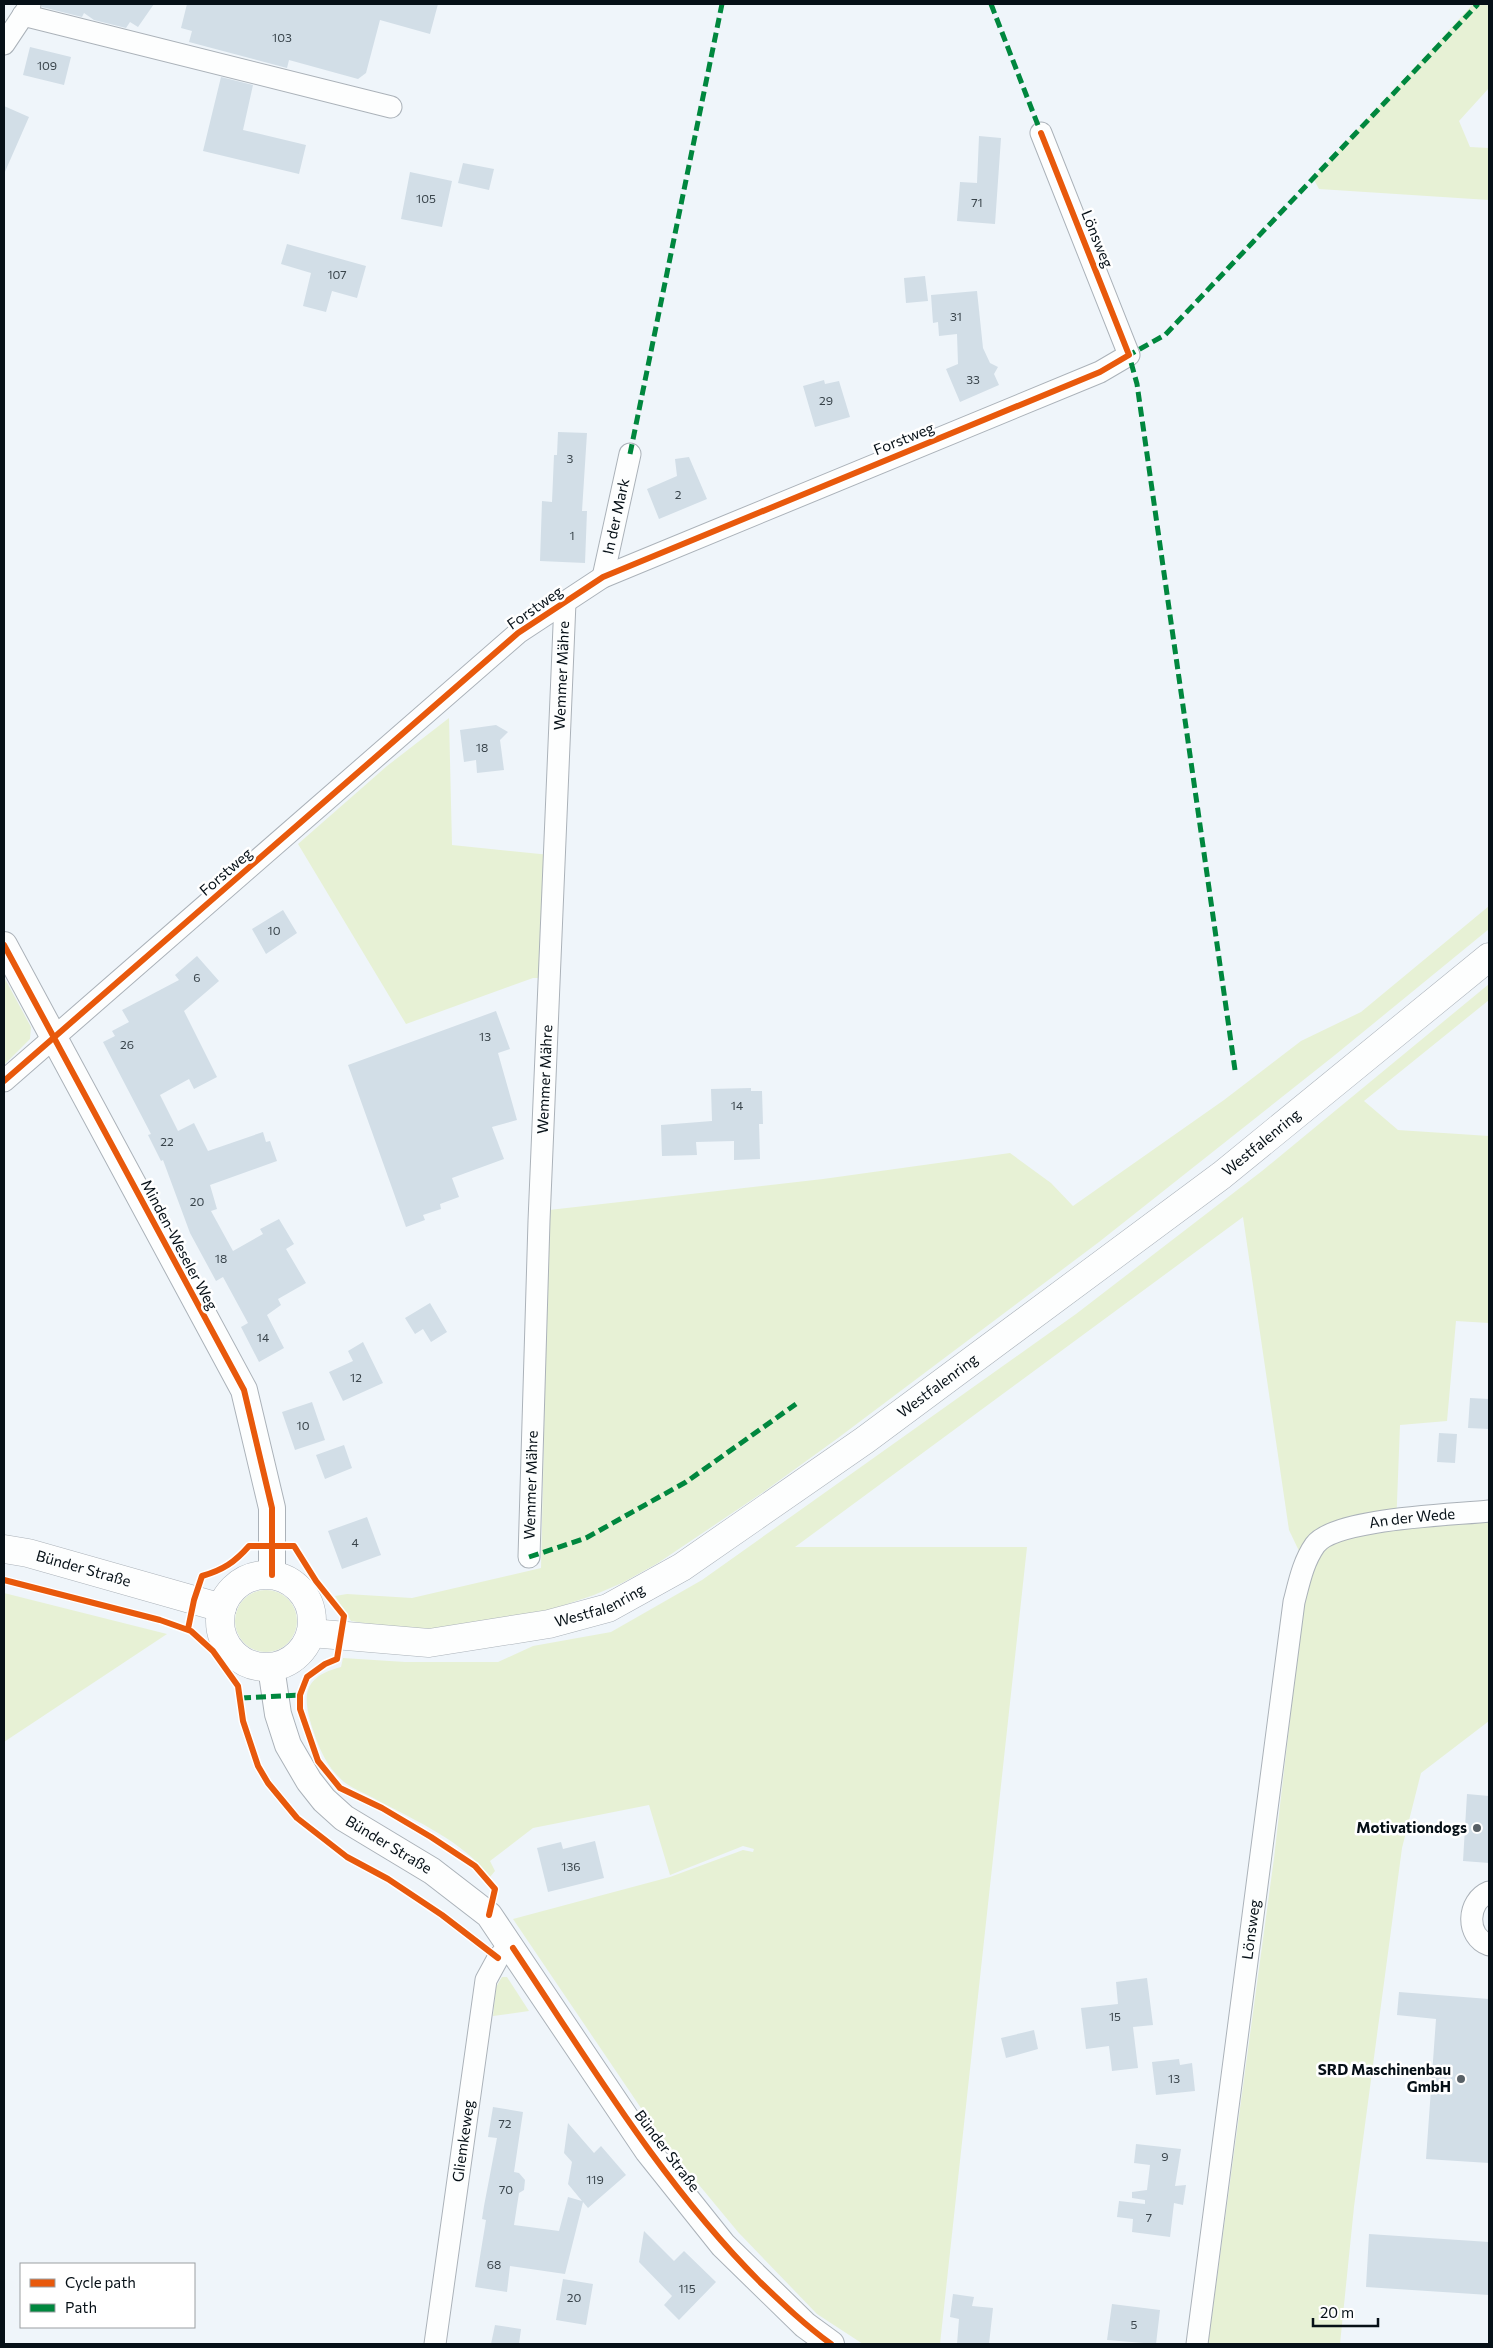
<svg xmlns="http://www.w3.org/2000/svg" width="1493" height="2348" viewBox="0 0 1493 2348" font-family="Commissioner,sans-serif">
  <style>
    .green { fill: #e7f1d5 }
    .building { fill: #d2dee7 }
    .lines { fill: none; stroke-linecap: round; stroke-linejoin: round }
    .minor-casing { stroke: #abb2b9; stroke-width: 23 }
    .tertiary-casing { stroke: #abb2b9; stroke-width: 28 }
    .secondary-casing { stroke: #abb2b9; stroke-width: 29 }
    .minor { stroke: #fdfefe; stroke-width: 21 }
    .tertiary { stroke: #fdfefe; stroke-width: 26 }
    .secondary { stroke: #fdfefe; stroke-width: 28 }
    .quiet { stroke: #00873e; stroke-width: 5; stroke-dasharray: 10 5; stroke-linecap: butt }
    .cycleway-casing { stroke: #fff; stroke-width: 9 }
    .cycleway { stroke: #e8590c; stroke-width: 6 }
    .poi-dot { fill: #586066; stroke: #fff; stroke-width: 2 }
    .labels { text-anchor: middle; stroke-width: 5; stroke-linejoin: round; paint-order: stroke }
    .number-label { font-size: 12px; fill: #39444b }
    .street-label { font-size: 15px; fill: #061017; stroke: #fff }
    .poi-label { font-size: 15px; font-weight: bold; fill: #061017; stroke: #fff; text-anchor: end }
  </style>
  <rect width="100%" height="100%" fill="#eff5fa"/>
  <path class="green" d="M1473 4H1489V88L1459 121 1470 147 1489 148V200L1319 189 1313 178Z
    M449 718 452 845 560 856 541 978H533L406 1024 298 844 387 766Z
    M1489 906V929L1335 1055 1099 1242 838 1438 762 1493 658 1563 622 1583 594 1595 529 1617 450 1630H407L351 1621 335 1596 347 1594 412 1598 541 1568 549 1210 823 1179 1010 1153 1051 1183 1073 1206 1224 1100 1301 1041 1361 1012Z
    M4 977 31 1027 30 1039 4 1065Z
    M1489 984V1000L1364 1101 1398 1130 1489 1136V1323L1456 1321 1447 1421 1400 1425 1396 1528 1489 1520V1721L1421 1773 1402 1848 1354 2207 1340 2344H1208L1274 1858 1303 1605 1309 1572 1289 1530 1243 1217 795 1547H1027L940 2344H863L817 2314 738 2232 666 2145 513 1919 670 1877 743 1850 753 1852 754 1849 743 1846 670 1875 649 1805 533 1828 490 1861 495 1871 490 1877C463 1841 416 1821 377 1800 367 1794 353 1789 344 1782 327 1767 320 1751 313 1730 302 1696 302 1677 341 1667L343 1658 405 1662H498L533 1646 611 1632 702 1580 1076 1314 1262 1171Z
    M235 1621a31 31 0 1 1 62 0a31 31 0 1 1-62 0Z
    M4 1593 167 1634 4 1742Z
    M502 1977H507L529 2011 493 2016 496 1987Z"/>
  <path class="building" d="M42 4H154L138 27 130 22 126 28 94 20 84 13 82 17 42 7Z
    M187 4H438L430 34 380 20 366 73 358 79 289 60 287 68 189 42 192 31 181 28Z
    M30 47 71 57 64 85 23 75Z
    M221 77 253 85 243 130 306 145 299 174 203 151Z
    M4 106 29 117 4 174Z
    M979 136 1001 138 995 224 957 221 960 182 977 183Z
    M463 163 494 169 489 190 458 183Z
    M410 172 452 181 442 227 401 219Z
    M287 244 366 266 357 298 332 291 326 312 303 306 311 273 281 264Z
    M925 276 928 301 906 303 904 278Z
    M977 291 983 348 990 363 998 367 994 374 999 385 960 402 946 369 958 364 957 334 939 336 938 322 933 323 931 295Z
    M824 380 825 384 839 381 850 417 815 427 803 386Z
    M558 432 587 433 582 511H587L585 563 540 561 542 501 552 502 554 455H557Z
    M689 457 707 499 659 519 647 489 677 476 675 459Z
    M496 725 508 732 500 740 504 770 477 773 476 760 464 762 460 730Z
    M283 910 297 933 266 954 252 929Z
    M197 956 219 981 184 1011 217 1077 194 1089 189 1079 160 1095 178 1131 194 1123 208 1151 263 1132 266 1142 270 1141 277 1161 210 1185 217 1209 211 1211 233 1251 263 1234 260 1229 279 1219 294 1244 286 1249 306 1283 278 1299 281 1305 267 1315 284 1348 259 1362 241 1327 248 1323 223 1277 216 1281 190 1233 163 1160 161 1161 148 1135 151 1134 103 1042 115 1036 112 1031 129 1022 122 1010 179 980 175 975Z
    M496 1011 510 1049 498 1053 517 1120 492 1127 504 1159 452 1178 459 1197 440 1204 441 1209 423 1215 425 1220 406 1227 348 1065Z
    M751 1088V1091H762L763 1124H759L760 1159 734 1160V1141L696 1142 697 1155 662 1156 661 1125 712 1121 711 1089Z
    M430 1303 447 1332 431 1342 423 1329 415 1334 405 1318Z
    M363 1342 383 1383 343 1401 329 1372 353 1361 348 1351Z
    M1470 1398 1489 1399V1429L1468 1428Z
    M312 1402 325 1440 295 1450 282 1412Z
    M1439 1433 1457 1434 1455 1463 1437 1462Z
    M344 1445 352 1468 325 1479 316 1455Z
    M367 1517 381 1555 342 1569 328 1531Z
    M1467 1794 1489 1796V1863L1463 1861Z
    M595 1841 604 1878 548 1892 537 1848 561 1842 563 1849Z
    M1147 1978 1153 2025 1133 2027 1138 2068 1112 2071 1109 2046 1086 2049 1081 2008 1118 2004 1116 1982Z
    M1399 1992 1489 1999V2163L1426 2159 1436 2019 1397 2015Z
    M1034 2030 1038 2049 1006 2058 1001 2038Z
    M1179 2059 1180 2065 1192 2063 1195 2091 1156 2095 1152 2062Z
    M493 2107 523 2112 514 2172 519 2173 525 2180 524 2190 519 2193 514 2225 559 2231 568 2197 582 2201 568 2184 572 2162 564 2153 568 2123 594 2153 601 2146 626 2175 588 2208 583 2202 565 2274 510 2266 507 2292 475 2287 486 2220 482 2219 484 2206 497 2138 488 2137Z
    M1136 2144 1181 2149 1175 2186 1186 2185 1183 2205 1174 2203 1170 2237 1132 2232 1133 2219 1117 2217 1119 2201 1145 2204V2200L1132 2198V2192L1147 2190 1150 2165 1134 2163Z
    M644 2231 674 2261 684 2251 716 2282 679 2320 664 2305 672 2296 639 2262Z
    M1369 2234 1489 2242V2295L1366 2287Z
    M563 2279 593 2284 586 2325 556 2320Z
    M953 2294 974 2297 972 2306 993 2308 989 2344H957L959 2319 950 2317Z
    M1112 2304 1160 2310 1156 2344 1107 2340Z
    M495 2325 521 2329 519 2344H491Z"/>
  <g class="lines">
    <g class="minor-casing">
      <g id="minor">
        <path d="M23 15 391 107"/>
        <path d="M4 44 30 5"/>
        <path id="s1" d="M603 577 630 454"/>
        <path d="M4 1081 518 633 603 577 1100 372 1129 355 1041 133"/>
        <path id="s2" d="M529 1557 539 1221 565 602"/>
        <path d="M1489 1892C1467 1901 1465 1936 1489 1945"/>
        <path id="s3" d="M435 2344 486 1980 498 1958 511 1944"/>
        <path id="s4" d="M1197 2344 1294 1602C1299 1583 1303 1562 1315 1545 1334 1518 1454 1515 1489 1511"/>
      </g>
    </g>
    <g class="tertiary-casing">
      <g id="tertiary">
        <path d="M4 945 244 1390 272 1508V1575"/>
        <path id="s5" d="M271 1667 278 1714 288 1745 309 1781 324 1800 344 1818 432 1871 489 1915 648 2151 723 2245 805 2325 831 2344"/>
      </g>
    </g>
    <g class="secondary-casing">
      <g id="secondary">
        <path id="s6" d="M4 1549 28 1553 222 1608"/>
        <circle cx="266" cy="1621" r="46"/>
        <path id="s7" d="M311 1633 429 1643 549 1624 608 1608 682 1567 865 1440 1222 1175 1489 957"/>
      </g>
    </g>
    <use href="#minor" class="minor"/>
    <use href="#tertiary" class="tertiary"/>
    <use href="#secondary" class="secondary"/>
    <path class="quiet" d="M991 4 1041 133
      M630 454 722 4
      M1235 1070 1137 384 1129 355 1165 335 1478 4
      M529 1557 586 1538 686 1482 796 1404
      M241 1698 300 1695"/>
    <g class="cycleway-casing">
      <path id="cycleway" d="M4 945 244 1390 272 1508V1575
        M4 1081 518 633 603 577 1100 372 1129 355 1041 133
        M4 1580 160 1620 191 1631 213 1651 238 1686 243 1721 258 1766 268 1783 297 1818 347 1857 388 1879 442 1915 498 1958
        M188 1629 194 1600 202 1576C223 1570 235 1562 249 1546H294L316 1581 344 1616 337 1659 325 1664 307 1677 300 1695V1709L318 1761 340 1788 382 1808 431 1837 475 1866 495 1889 489 1915
        M513 1948C590 2063 662 2184 760 2282 783 2304 805 2325 831 2344"/>
    </g>
    <use href="#cycleway" class="cycleway"/>
  </g>
  <g class="poi-dot">
    <circle cx="1477" cy="1828" r="5"/>
    <circle cx="1461" cy="2079" r="5"/>
  </g>
  <g class="labels">
    <g class="number-label">
      <text x="282" y="42">103</text>
      <text x="47" y="70">109</text>
      <text x="426" y="203">105</text>
      <text x="977" y="207">71</text>
      <text x="337" y="279">107</text>
      <text x="956" y="321">31</text>
      <text x="973" y="384">33</text>
      <text x="826" y="405">29</text>
      <text x="570" y="463">3</text>
      <text x="678" y="499">2</text>
      <text x="572" y="540">1</text>
      <text x="482" y="752">18</text>
      <text x="274" y="935">10</text>
      <text x="197" y="982">6</text>
      <text x="485" y="1041">13</text>
      <text x="127" y="1049">26</text>
      <text x="737" y="1110">14</text>
      <text x="167" y="1146">22</text>
      <text x="197" y="1206">20</text>
      <text x="221" y="1263">18</text>
      <text x="263" y="1342">14</text>
      <text x="356" y="1382">12</text>
      <text x="303" y="1430">10</text>
      <text x="355" y="1547">4</text>
      <text x="571" y="1871">136</text>
      <text x="1115" y="2021">15</text>
      <text x="1174" y="2083">13</text>
      <text x="505" y="2128">72</text>
      <text x="1165" y="2161">9</text>
      <text x="595" y="2184">119</text>
      <text x="506" y="2194">70</text>
      <text x="1149" y="2222">7</text>
      <text x="494" y="2269">68</text>
      <text x="687" y="2293">115</text>
      <text x="574" y="2302">20</text>
      <text x="1134" y="2329">5</text>
    </g>
    <g class="street-label">
      <text transform="translate(1097 239) rotate(68)" y="5">Lönsweg</text>
      <text transform="translate(904 439) rotate(-22)" y="5">Forstweg</text>
      <text dy="5" stroke="none"><textPath href="#s1" startOffset="62">In der Mark</textPath></text>
      <text transform="translate(535 608) rotate(-35)" y="5">Forstweg</text>
      <text dy="5" stroke="none"><textPath href="#s2" startOffset="882">Wemmer Mähre</textPath></text>
      <text transform="translate(226 872) rotate(-41)" y="5">Forstweg</text>
      <text dy="5" stroke="none"><textPath href="#s2" startOffset="478">Wemmer Mähre</textPath></text>
      <text dy="5" stroke="none"><textPath href="#s7" startOffset="1104">Westfalenring</textPath></text>
      <text transform="translate(179 1245) rotate(62)" y="5">Minden-Weseler Weg</text>
      <text dy="5" stroke="none"><textPath href="#s7" startOffset="699">Westfalenring</textPath></text>
      <text dy="5" stroke="none"><textPath href="#s2" startOffset="72">Wemmer Mähre</textPath></text>
      <text dy="5" stroke="none"><textPath href="#s4" startOffset="912">An der Wede</textPath></text>
      <text dy="5" stroke="none"><textPath href="#s6" startOffset="82">Bünder Straße</textPath></text>
      <text dy="5" stroke="none"><textPath href="#s7" startOffset="294">Westfalenring</textPath></text>
      <text dy="5" stroke="none"><textPath href="#s5" startOffset="225">Bünder Straße</textPath></text>
      <text dy="5" stroke="none"><textPath href="#s4" startOffset="418">Lönsweg</textPath></text>
      <text dy="5" stroke="none"><textPath href="#s3" startOffset="205">Gliemkeweg</textPath></text>
      <text transform="translate(667 2151) rotate(53)" y="5">Bünder Straße</text>
    </g>
    <g class="poi-label">
      <text x="1467" y="1833">Motivationdogs</text>
      <text x="1451" y="2075">SRD Maschinenbau<tspan x="1451" dy="17">GmbH</tspan></text>
    </g>
  </g>
  <rect width="1493" height="2348" fill="none" stroke="#061017" stroke-width="10"/>
  <rect x="20" y="2263" width="175" height="65" fill="#ffffff" stroke="#9b9fa2"/>
  <rect x="30" y="2279" width="25" height="8" fill="#e8590c" stroke="#9b9fa2"/>
  <text x="65" y="2288" font-size="15" fill="#061017">Cycle path</text>
  <rect x="30" y="2304" width="25" height="8" fill="#00873e" stroke="#9b9fa2"/>
  <text x="65" y="2313" font-size="15" fill="#061017">Path</text>
  <path d="M1313 2318v8h65v-8" fill="none" stroke="#061017" stroke-width="2.5"/>
  <text x="1320" y="2318" font-size="15" fill="#061017" stroke="#ffffff" stroke-width="4" paint-order="stroke">20 m</text>
</svg>
